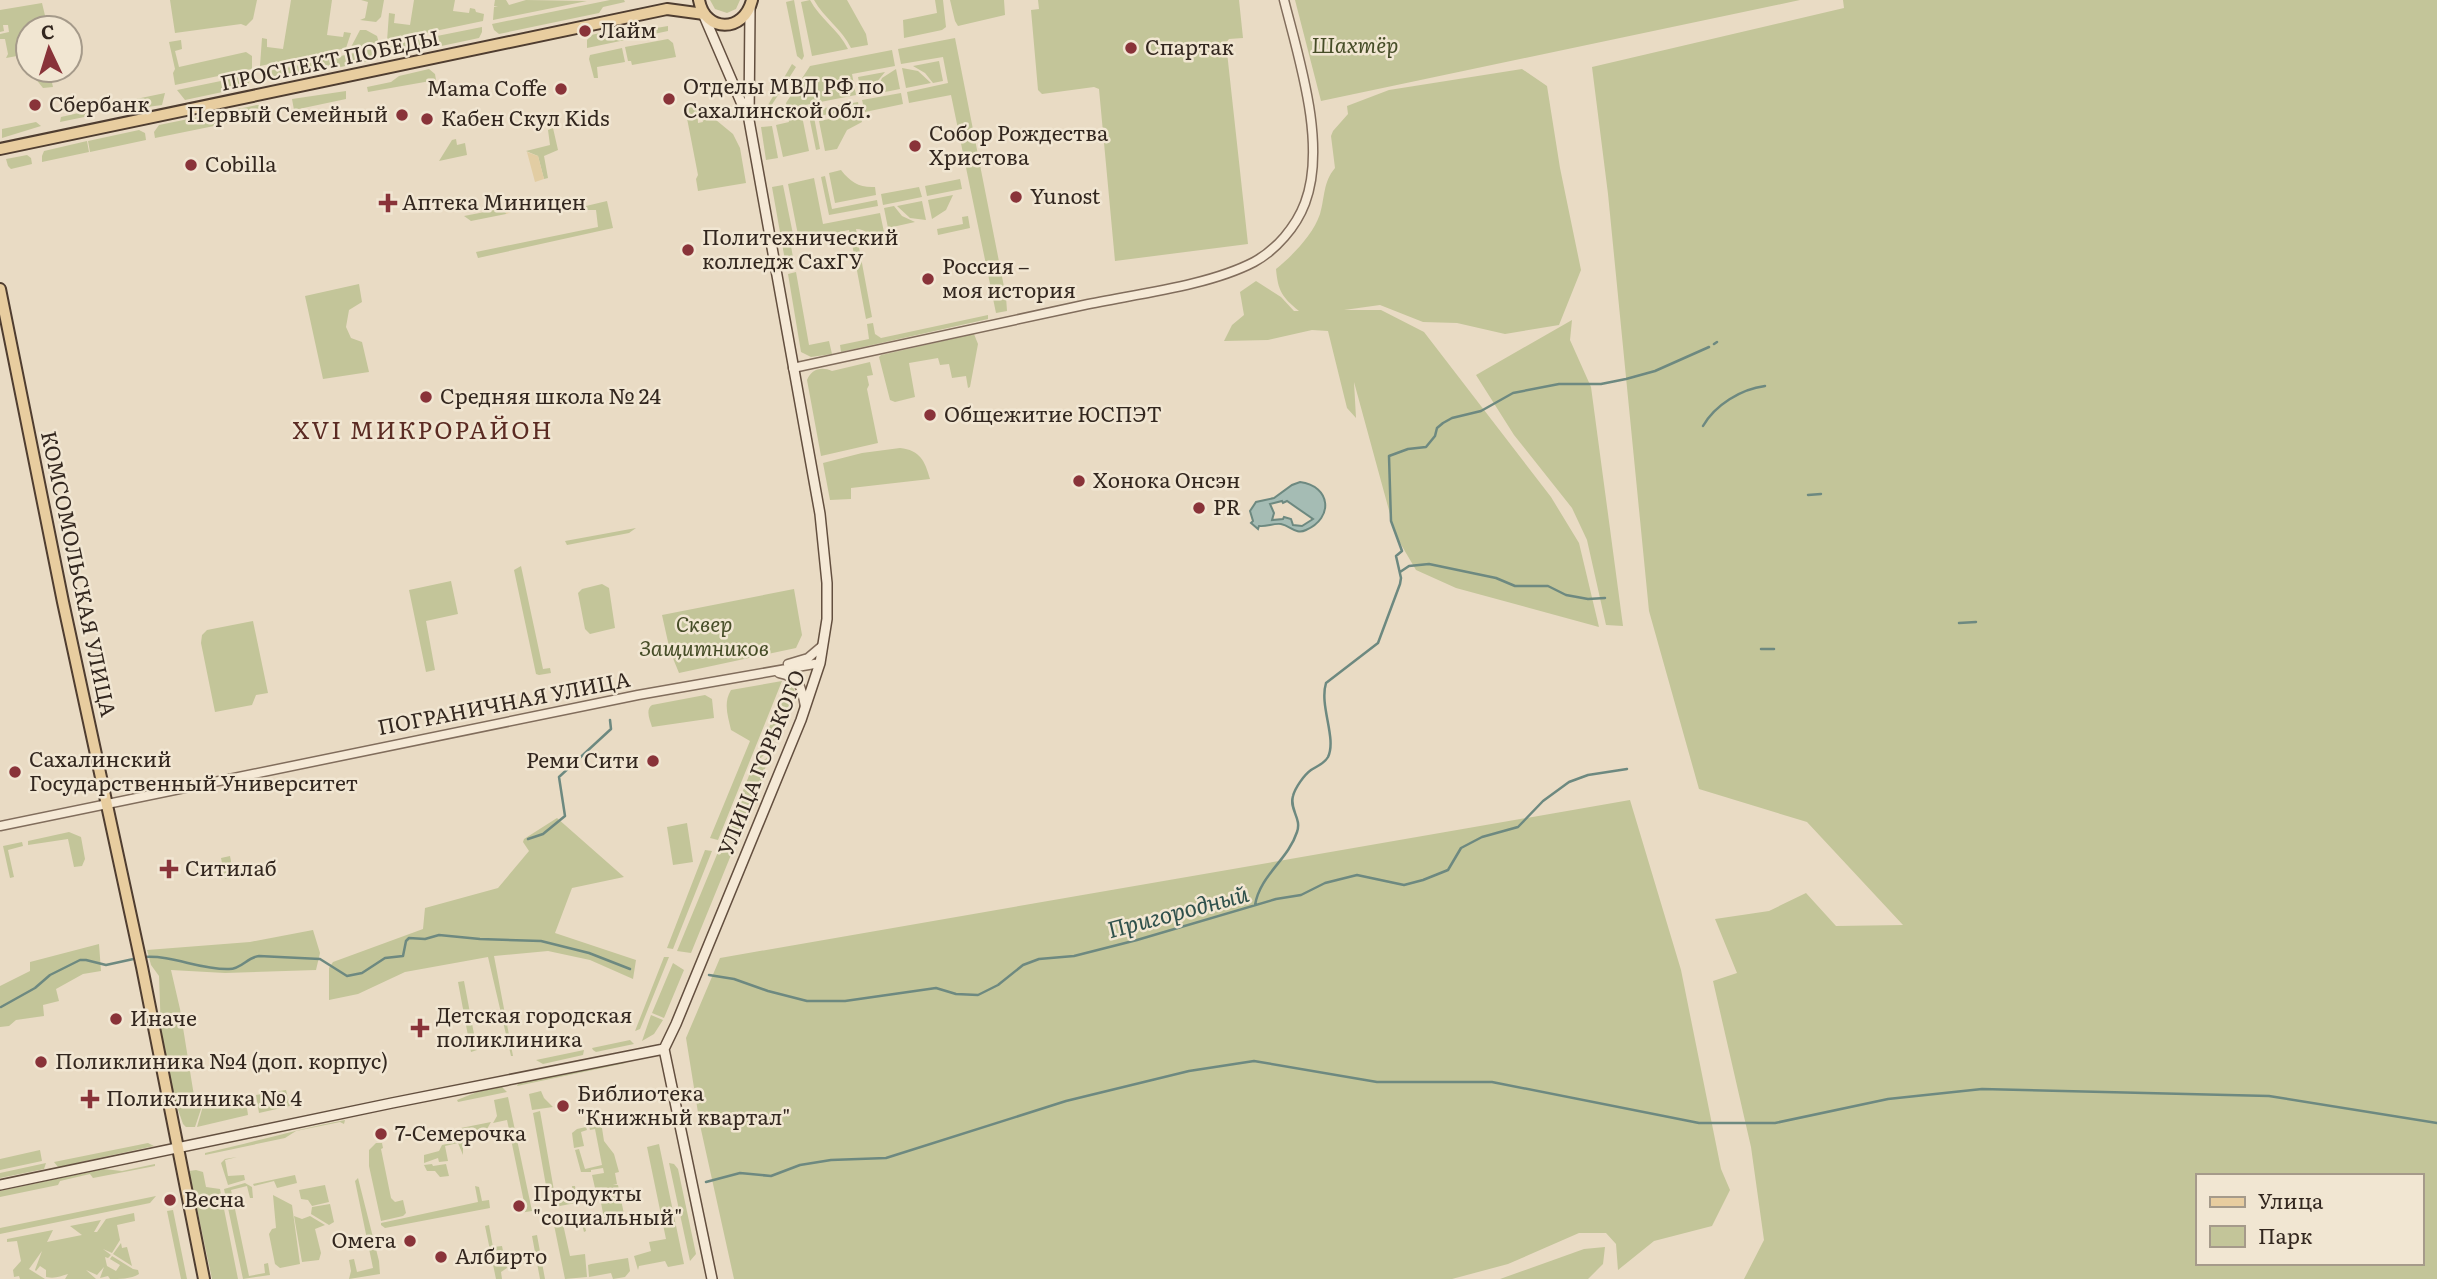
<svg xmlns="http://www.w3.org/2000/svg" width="2437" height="1279" viewBox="0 0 2437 1279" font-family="Literata,serif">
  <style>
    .green { fill: #c3c599; fill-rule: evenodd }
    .sand { fill: #e2cda3 }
    .water { fill: #a5bcb4; stroke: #6d8980; stroke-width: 2; fill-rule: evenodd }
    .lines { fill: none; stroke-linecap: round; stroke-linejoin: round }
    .stream { stroke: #6d8980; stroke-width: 2.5 }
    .tertiary-casing { stroke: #816d5c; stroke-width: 11 }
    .secondary-casing { stroke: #634f3f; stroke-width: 12 }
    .primary-casing { stroke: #4f3d30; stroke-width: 14 }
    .tertiary { stroke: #f5e9d6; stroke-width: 8 }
    .secondary { stroke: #f5e9d6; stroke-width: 9 }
    .primary { stroke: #e8cd9f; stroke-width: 10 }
    .poi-dot { fill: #893339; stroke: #f1e6d2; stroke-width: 2.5 }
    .labels { text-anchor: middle; stroke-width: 5; stroke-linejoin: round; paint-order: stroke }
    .poi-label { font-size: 21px; fill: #33271f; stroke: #f1e6d2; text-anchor: start }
    .park-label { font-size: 21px; font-style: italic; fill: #464d27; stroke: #f1e6d2 }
    .street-label { font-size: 21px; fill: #33271f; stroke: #f1e6d2 }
    .water-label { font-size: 23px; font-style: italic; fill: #2f514c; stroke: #f1e6d2 }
    .quarter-label { font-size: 24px; letter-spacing: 2px; fill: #5b2b23; stroke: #f1e6d2 }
  </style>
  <rect width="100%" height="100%" fill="#e9dbc4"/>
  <path class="green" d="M170 0H257L253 19 246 26 241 24 175 33Z
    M291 0H332L327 35 343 37 344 32 351 33 346 48 260 66 262 38 267 39V47L283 49Z
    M361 0H384L381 17 376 22 360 20 365 18 368 2Z
    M414 0H455L453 11 469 13 470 8 475 9 476 12 484 14 483 21 387 41 389 13 395 14 394 23 410 25Z
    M495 0H506L509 5 526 0 587 1 493 20 494 7 498 6H494Z
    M610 0H624L625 2 603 7 599 13 499 34 494 30 492 24Z
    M710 0H740L736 9 727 13 715 9Z
    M794 0 804 56 802 60 797 56 786 2Z
    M810 0C820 19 838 29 848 49L812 56 801 2Z
    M814 0H847L866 34 868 45 851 48C842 29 824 18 814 0Z
    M935 0H943L946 27 942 30 904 38 903 20 937 13Z
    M950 0H1004L1005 15 958 26 955 21Z
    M1038 0H1239L1243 38 1229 39 1226 43 1248 244 1115 261 1099 89 1094 87 1042 94 1038 90 1031 10 1039 9Z
    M1295 0H1800L1321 101Z
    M1843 0H2437V1279H1744L1764 1240 1751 1147 1713 981 1737 973 1715 919 1769 911 1806 893 1836 926 1903 925 1807 822 1699 789 1649 611 1608 194 1592 67 1844 8ZM2197 1176H2421V1263H2197Z
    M42 3 48 28H28V54L6 58 8 54 5 39H0V34L9 32 8 25H3L4 31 0 32V10Z
    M668 26V31L587 48V40L591 35 600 33 615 35Z
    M482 27V32L479 38 399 55 391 52 387 46Z
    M360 30H366L377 36 379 43 350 49Z
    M955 38 1006 297 1007 311 996 313 951 95 909 103 907 92 948 83 943 57 901 64 898 49Z
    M668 39 673 43 676 57 632 65 631 61H628L625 47Z
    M181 40 182 49 175 51 179 67 246 52 252 56V69L175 85 173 73 175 69 169 42Z
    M377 48V56L374 60 288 78 286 68Z
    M622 48 625 62 597 67 598 78H594L589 59 590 55Z
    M892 50 895 66 852 74 856 95 800 106 809 151 783 157 776 125 789 122 786 103 810 66Z
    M939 61 943 81 933 83 925 73 913 66Z
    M792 64 796 67 764 117H761Z
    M282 68 284 79C274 81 266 83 260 73Z
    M902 68 918 71 931 83 906 88Z
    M429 69 435 74 436 80 368 92 367 87 391 82 399 76Z
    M896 69 900 89 875 94 882 78Z
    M1522 69 1547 86 1560 168 1581 270 1559 325 1505 334 1457 323 1423 322 1380 305 1344 310H1381L1424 332 1551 497 1579 543 1599 627 1456 588 1416 570 1396 536 1354 382 1356 418 1347 408 1328 331 1312 330 1268 340 1224 341 1232 325 1244 315 1240 292 1256 281 1281 297 1294 311H1299C1282 297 1278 291 1276 269 1292 256 1313 235 1320 214 1325 197 1323 182 1335 168L1331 136 1333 131 1348 114 1347 106 1389 90Z
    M33 70H49L53 87 43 88 35 78Z
    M885 72 876 83 872 95 862 97 858 77Z
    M250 75 249 84 246 87 185 100 177 90Z
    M346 91V99L294 110 292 99Z
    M165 93 162 105 111 112 112 104Z
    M901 93 903 104 865 112 862 100Z
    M858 102 859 108 814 117 820 149 816 150 808 111Z
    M257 105 265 106 268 115 155 138 154 132 159 125Z
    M699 106 733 134 740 148 746 183 698 191 696 179 698 175 685 108 697 107 698 123 703 122Z
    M92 110 94 115 60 122 61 117Z
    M860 113 862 122 847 130 837 149 825 151 819 121Z
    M36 122 41 126 2 138V129Z
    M772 126 778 158 766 160 761 127Z
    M553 128 558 150 544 156 548 178 544 179 538 156 526 151 550 145 548 130Z
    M139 130 145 133 146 140 90 152 88 141Z
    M456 139 457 145 465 143 467 155 439 161 452 140Z
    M87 141 89 152 42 162V156L44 151Z
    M27 155 31 158 32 164 11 169 8 166 6 159Z
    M841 170C850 182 860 188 875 187L876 195 835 203 829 173Z
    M825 176 832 209 877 200 878 206 829 215 821 177Z
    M814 178 823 224 880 213 884 232 894 231 895 239 876 243C872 236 866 229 856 229L860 253 854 254 849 230 799 240 788 184Z
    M960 179 962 189 927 196 925 186Z
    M783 185 795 244 791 246 794 263 786 266 772 187Z
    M919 187 922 197 883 205 881 194Z
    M953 195 946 210 932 219 928 200Z
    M607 201 613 228 478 258 476 252 598 227 596 210H586V206Z
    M922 201 926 220 910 218 897 206Z
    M894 206 902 216 915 222 888 228 884 208Z
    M505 208 506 214 471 221 464 216Z
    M968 216 970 228 938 235 937 229 963 224 962 217Z
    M861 258 872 317 866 319 855 260Z
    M796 272 809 345 829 341 832 354 811 357 801 352 788 274Z
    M359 284 362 302 349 310 346 327 351 338 362 342 369 372 323 379 305 296Z
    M988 315V319L841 352 840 345 869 339 867 324 873 323 875 334 881 338Z
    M1572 320 1570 340 1591 387 1623 626 1606 625 1587 540 1572 508 1514 435 1476 375Z
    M974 334 978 344 970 387 968 388 966 376 952 378 949 364 940 365 938 358 909 363 915 397 895 402 890 400 879 357 881 355Z
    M870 362 873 375 867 376 869 385 867 389 878 443 821 456 807 380C811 369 822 366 832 371Z
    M900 448C920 450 925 461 930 479L851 488V499L830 500 823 463 862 453Z
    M636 528 629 533 567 545 565 541Z
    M521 566 543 669 550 668 551 673 539 675 536 674 514 570Z
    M451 581 458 614 426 621 435 670 426 672 409 590Z
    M602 584 609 588 615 628 590 634 585 629 578 593 582 589Z
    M794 589 802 635 796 648 679 673 670 651 662 615Z
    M253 621 268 693 256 695 252 705 215 712 201 643 202 635 207 630Z
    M782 681 718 840 710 838 750 741 731 730C728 716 723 703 731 690Z
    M788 683 794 689 796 698 782 719 780 701Z
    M705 695 712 699 714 718 652 727C650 720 645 710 652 705Z
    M778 706C781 731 774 749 754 764Z
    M768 757 763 777 738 839 723 841 752 768Z
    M1630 800 1681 970 1721 1169 1730 1190 1712 1226 1654 1241 1618 1270 1616 1244 1606 1233H1579L1508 1264 1452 1279H734L700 1125 686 1038 720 958Z
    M557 818 624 877 572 888 555 933 636 960 633 979 590 960 548 951 494 956 513 1056H511L488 957 405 972 358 994 329 1000V968L333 962 423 929 425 908 498 888 529 851 523 842 524 839Z
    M687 823 693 862 673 865 667 827Z
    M69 832 81 837 85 859 82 866 74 867 68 839 28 845V841Z
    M22 842 23 846 8 850 14 877 10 878 3 846Z
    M705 850 712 851 673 949 667 948Z
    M729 851 731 855 691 953 677 951 718 852Z
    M230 856 234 877 225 879 221 858Z
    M313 930 320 953 316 970 225 973 171 970 180 1009 195 1102 202 1106 195 1127H186L183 1124 175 1101 161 1031 159 976 151 965 147 950 250 942Z
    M99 944 101 971 83 974 56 989 59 1001 43 1005 44 1016 16 1020 9 1026 0 1027V986L30 971V962Z
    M664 957H669L640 1029 635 1031Z
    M673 963 684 970 664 1018 652 1013Z
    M464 981 477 1050 471 1052 458 982Z
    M651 1015 663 1020 654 1034 642 1041Z
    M630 1040 634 1044 596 1052 593 1050 592 1048Z
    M584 1050 583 1055 543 1064 536 1060Z
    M625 1062 626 1063 517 1086 520 1080C555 1073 590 1069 625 1062Z
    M502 1087 507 1092 458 1102 457 1100 477 1092Z
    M286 1090 290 1106 259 1113 256 1095Z
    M541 1091 544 1098 553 1107 532 1110 529 1094Z
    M508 1097 532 1211 519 1213 518 1209 525 1207 507 1120 493 1123 497 1116 494 1100Z
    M240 1099 246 1101 248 1115 197 1127 203 1106Z
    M540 1111 556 1202 574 1199 572 1186H575L577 1199 575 1203 550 1208 533 1113Z
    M345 1120 344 1124 340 1122 296 1131 285 1138 205 1155V1153C252 1143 297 1129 345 1120Z
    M491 1122 487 1129 452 1136 451 1130Z
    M597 1125 602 1128 604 1141 614 1154 619 1172 615 1173 617 1184 613 1185H618L625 1219 622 1222 612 1225 610 1219 620 1217V1215L604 1218 598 1188H595L592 1175 604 1173 603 1168 591 1170V1172H581L575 1150 579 1149 585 1169 602 1165 595 1129 590 1130 589 1126Z
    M586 1127 587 1130 581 1132 584 1146 574 1148 572 1133 577 1129Z
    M476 1138 482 1140 463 1142V1155L458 1143 445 1146 448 1161 439 1162 438 1158 424 1163V1155L439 1151 442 1145Z
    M148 1143 154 1146 58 1167 54 1162Z
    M376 1143H382L383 1148 381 1149 391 1198 395 1202 403 1200 406 1213 403 1216 381 1221 369 1166V1150Z
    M659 1144 684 1264 668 1267 665 1261 639 1266 638 1270 634 1256 651 1251 649 1242 666 1239 647 1147Z
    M40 1150 42 1161 0 1170V1159Z
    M237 1157 225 1160 228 1176 244 1175 245 1180 228 1185 221 1163 225 1159Z
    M46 1163 44 1169 0 1178V1173Z
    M669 1163 674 1164 678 1169 696 1254 690 1261Z
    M155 1164V1166L93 1178 90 1174 60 1181 58 1185 0 1197V1191L104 1169 122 1171Z
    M432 1164 433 1166 446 1164 449 1176 440 1177 435 1171H427L424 1165Z
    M196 1170 203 1172 206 1187 220 1189 238 1279H212L189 1171Z
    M295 1175 297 1183 277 1188 274 1181 254 1186 253 1184Z
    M358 1178 379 1261 380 1274 349 1279 351 1271 349 1260 354 1259 357 1272 373 1268 355 1181Z
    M245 1183 252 1187 253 1198H250L247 1186 231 1190 249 1276 265 1273 264 1264 268 1263 270 1275 243 1279 224 1189Z
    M325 1185 329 1202 312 1206 308 1200 301 1199 299 1190Z
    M475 1186 479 1187 482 1201 489 1200 490 1208 385 1228 381 1225V1223L478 1202Z
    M273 1195 292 1205 300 1264 280 1268 275 1264 269 1234 272 1229 276 1228Z
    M156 1196 150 1203 0 1234V1228Z
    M330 1204 334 1222 329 1225 311 1214 312 1207Z
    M173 1210 187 1279H181L167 1211Z
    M134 1213 135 1221 117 1225 120 1240 112 1253 103 1249 111 1255 108 1258 105 1257 107 1266 116 1271 120 1265 110 1259 112 1256 133 1269 138 1270 139 1274C131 1279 119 1279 110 1279L108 1276 100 1278 104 1267 97 1275 86 1270 96 1279H65L68 1274C60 1276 56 1279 46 1277V1270L40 1266 36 1271 35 1270 42 1251 29 1269 45 1279H20L19 1276 14 1277 13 1270 21 1261 17 1241 7 1242V1239L53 1230 47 1242 82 1235 70 1226 101 1220 94 1232H97L106 1219Z
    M577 1215 583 1217 586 1231 584 1232 581 1220 563 1224 570 1256 585 1254 587 1277 565 1279 553 1220Z
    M294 1216 302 1219 310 1216 325 1225 315 1229 321 1253 319 1260 302 1262Z
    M489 1225 493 1247 502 1246 504 1256H502L501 1250 494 1252 497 1266 503 1265V1259L505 1258 507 1268 501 1272 502 1279H496L485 1226Z
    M537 1235 545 1279H540L532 1236Z
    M121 1243 122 1248 127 1247 132 1266 113 1254Z
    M1605 1247 1603 1264 1588 1279H1500L1584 1249Z
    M628 1258 630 1271 625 1277 613 1279 611 1273 589 1277 588 1265 591 1264Z"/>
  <path class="sand" d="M527 152 538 156 544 179 535 182Z
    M519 196 526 207 506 214 505 208 508 202Z"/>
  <path class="water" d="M1300 482C1331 486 1334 518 1306 530 1296 535 1291 526 1281 524 1273 523 1267 527 1259 526L1258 529 1251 523 1253 521 1250 511 1256 502 1274 498 1292 485ZM1282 501 1283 503 1287 501 1313 519 1302 526 1293 525 1291 519 1284 517 1283 519 1272 520 1274 513 1270 504Z"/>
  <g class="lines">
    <path class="stream" d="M1714 344 1717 342
      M1703 426C1715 405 1741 389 1765 386
      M1808 495 1821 494
      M1400 572 1409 566 1429 564 1496 578 1515 586H1548L1566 595 1588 599 1605 598
      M1959 623 1976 622
      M1761 649H1774
      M528 839 543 834 565 816 559 777 611 729 610 720
      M1255 905C1260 875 1288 860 1297 832 1302 818 1289 810 1293 796 1295 788 1304 775 1311 770 1317 766 1324 764 1328 757 1337 738 1319 706 1326 683L1378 643 1400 584 1401 578 1396 556 1402 551 1391 521 1389 456 1408 449 1426 447 1435 436 1437 428 1443 423 1452 418 1481 411 1513 393 1559 384H1601L1626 379 1655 371 1709 347
      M144 957C173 955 200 970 229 969 242 969 247 957 259 956L320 959 347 976 362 973 385 958 403 956 406 941 409 938 425 939 439 935 480 939 541 941 589 953 630 969
      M709 975 734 979 768 991 807 1001H845L936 988 956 994 978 995 998 985 1023 965 1039 959 1074 956 1137 940 1276 899 1301 895 1325 883 1357 875 1404 885 1423 880 1448 870 1461 848 1482 837 1518 827 1543 801 1569 782 1588 775 1627 769
      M1 1007 35 988 50 975 80 960H86L106 965 138 958
      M706 1182 740 1173 771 1176 800 1165 831 1160 886 1158 1066 1101 1189 1071 1254 1061 1377 1082H1492L1699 1123H1775L1888 1099 1982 1089 2269 1096 2437 1123"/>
    <g class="tertiary-casing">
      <path id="tertiary" d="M793 368C890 347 987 326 1084 305 1136 294 1208 286 1254 262 1276 250 1296 227 1305 203 1327 145 1299 59 1284 0
        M788 664 808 658 821 647
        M779 673C800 677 802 688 805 707
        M0 826 638 695 820 663"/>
    </g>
    <g class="secondary-casing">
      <path id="secondary" d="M704 16 747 116
        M0 1185 392 1103 664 1049
        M712 1279 664 1049 676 1024 801 720 820 663 827 619V583L820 514 749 120 750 9"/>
    </g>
    <g class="primary-casing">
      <path id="primary" d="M699 0C705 33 744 33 752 0
        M0 149 667 9 704 14
        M0 289 63 602 142 967 204 1279"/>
    </g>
    <use href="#tertiary" class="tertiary"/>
    <use href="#secondary" class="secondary"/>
    <use href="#primary" class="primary"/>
  </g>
  <g class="poi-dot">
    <circle cx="585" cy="31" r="7"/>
    <circle cx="1131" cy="48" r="7"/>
    <circle cx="561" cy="89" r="7"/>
    <circle cx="669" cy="99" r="7"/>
    <circle cx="35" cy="105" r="7"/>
    <circle cx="402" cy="115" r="7"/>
    <circle cx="427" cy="119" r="7"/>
    <circle cx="915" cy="146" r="7"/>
    <circle cx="191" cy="165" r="7"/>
    <circle cx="1016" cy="197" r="7"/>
    <path d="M384.5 192.5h7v7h7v7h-7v7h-7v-7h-7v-7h7z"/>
    <circle cx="688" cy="250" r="7"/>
    <circle cx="928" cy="279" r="7"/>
    <circle cx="426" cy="397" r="7"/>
    <circle cx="930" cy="415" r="7"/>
    <circle cx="1079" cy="481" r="7"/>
    <circle cx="1199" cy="508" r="7"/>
    <circle cx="653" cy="761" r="7"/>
    <circle cx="15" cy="772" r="7"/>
    <path d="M165.5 858.5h7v7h7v7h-7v7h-7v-7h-7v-7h7z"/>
    <circle cx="116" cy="1019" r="7"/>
    <path d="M416.5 1017.5h7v7h7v7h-7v7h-7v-7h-7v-7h7z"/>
    <circle cx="41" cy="1062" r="7"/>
    <path d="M86.5 1088.5h7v7h7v7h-7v7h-7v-7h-7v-7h7z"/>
    <circle cx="563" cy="1106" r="7"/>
    <circle cx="381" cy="1134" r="7"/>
    <circle cx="170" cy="1200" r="7"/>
    <circle cx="519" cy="1206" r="7"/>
    <circle cx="410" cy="1241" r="7"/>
    <circle cx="441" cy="1257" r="7"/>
  </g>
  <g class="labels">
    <g class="poi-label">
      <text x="599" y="38">Лайм</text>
      <text x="1145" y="55">Спартак</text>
      <text x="683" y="94">Отделы МВД РФ по<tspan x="683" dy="24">Сахалинской обл.</tspan></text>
      <text x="547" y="96" text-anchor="end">Mama Coffe</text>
      <text x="49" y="112">Сбербанк</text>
      <text x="388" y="122" text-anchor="end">Первый Семейный</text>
      <text x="441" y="126">Кабен Скул Kids</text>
      <text x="929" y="141">Собор Рождества<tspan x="929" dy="24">Христова</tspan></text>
      <text x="205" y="172">Cobilla</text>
      <text x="1030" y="204">Yunost</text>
      <text x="402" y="210">Аптека Миницен</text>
      <text x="702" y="245">Политехнический<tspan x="702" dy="24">колледж СахГУ</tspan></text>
      <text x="942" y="274">Россия –<tspan x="942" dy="24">моя история</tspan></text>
      <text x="440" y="404">Средняя школа № 24</text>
      <text x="944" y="422">Общежитие ЮСПЭТ</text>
      <text x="1093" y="488">Хонока Онсэн</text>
      <text x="1213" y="515">PR</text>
      <text x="29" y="767">Сахалинский<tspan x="29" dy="24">Государственный Университет</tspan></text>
      <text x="639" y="768" text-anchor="end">Реми Сити</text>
      <text x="185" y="876">Ситилаб</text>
      <text x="436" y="1023">Детская городская<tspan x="436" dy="24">поликлиника</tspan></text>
      <text x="130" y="1026">Иначе</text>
      <text x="55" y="1069">Поликлиника №4 (доп. корпус)</text>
      <text x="577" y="1101">Библиотека<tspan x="577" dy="24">"Книжный квартал"</tspan></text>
      <text x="106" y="1106">Поликлиника № 4</text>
      <text x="395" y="1141">7-Семерочка</text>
      <text x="533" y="1201">Продукты<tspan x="533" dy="24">"социальный"</tspan></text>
      <text x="184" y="1207">Весна</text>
      <text x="396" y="1248" text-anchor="end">Омега</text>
      <text x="455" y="1264">Албирто</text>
    </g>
    <g class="park-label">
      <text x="1355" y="53">Шахтёр</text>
      <text x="704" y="632">Сквер<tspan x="704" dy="24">Защитников</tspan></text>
    </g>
    <g class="street-label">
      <text transform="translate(330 61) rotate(-12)" y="7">ПРОСПЕКТ ПОБЕДЫ</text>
      <text transform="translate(78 574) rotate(78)" y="7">КОМСОМОЛЬСКАЯ УЛИЦА</text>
      <text transform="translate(504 704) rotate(-11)" y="7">ПОГРАНИЧНАЯ УЛИЦА</text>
      <text transform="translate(762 763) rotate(-68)" y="7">УЛИЦА ГОРЬКОГО</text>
    </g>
    <g class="water-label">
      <text transform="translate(1178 912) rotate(-15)" y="8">Пригородный</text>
    </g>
    <g class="quarter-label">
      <text x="423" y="439">XVI МИКРОРАЙОН</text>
    </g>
  </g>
  <rect x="2196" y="1174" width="228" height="91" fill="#f1e6d2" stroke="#a59a8a" stroke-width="2"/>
  <rect x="2210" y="1197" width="35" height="10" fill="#e8cd9f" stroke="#a59a8a" stroke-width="2"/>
  <text x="2258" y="1209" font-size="21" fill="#33271f">Улица</text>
  <rect x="2210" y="1226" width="35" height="21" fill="#c3c599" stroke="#a59a8a" stroke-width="2"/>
  <text x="2258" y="1244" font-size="21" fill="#33271f">Парк</text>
  <g transform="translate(49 49) rotate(356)"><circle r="33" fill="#f1e6d2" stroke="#a59a8a" stroke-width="2"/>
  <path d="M0-5L12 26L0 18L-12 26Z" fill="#893339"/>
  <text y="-10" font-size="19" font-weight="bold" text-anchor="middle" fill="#33271f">С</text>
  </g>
</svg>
